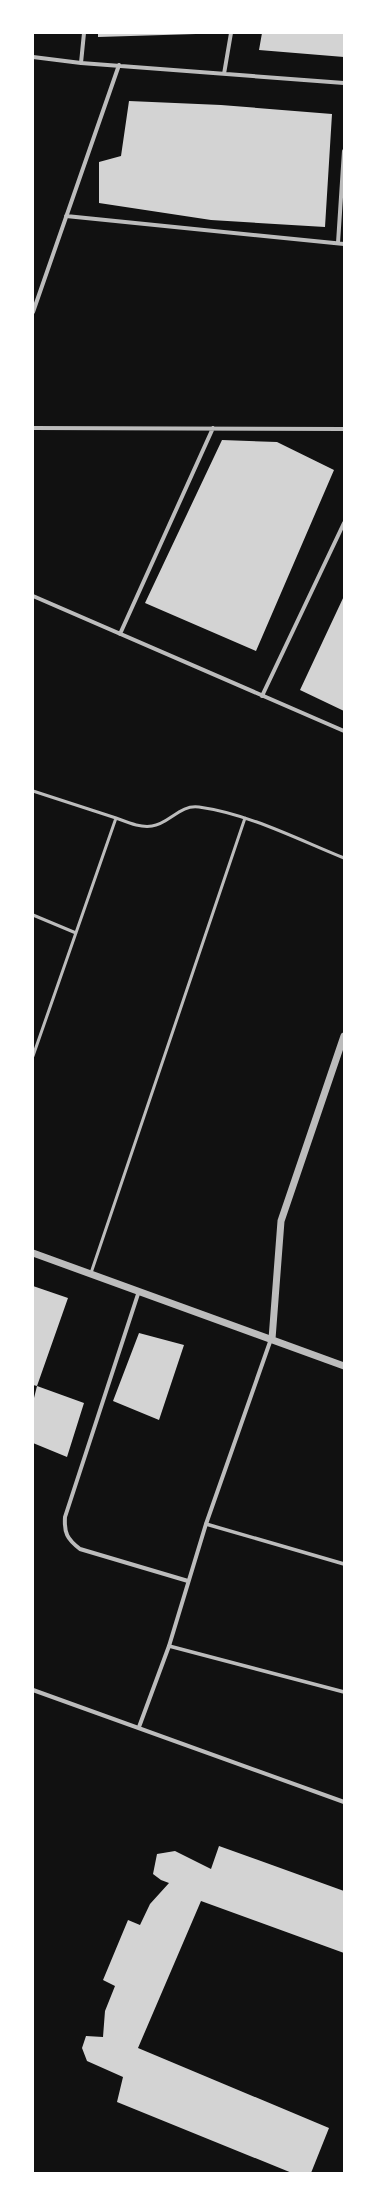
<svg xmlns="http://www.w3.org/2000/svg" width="377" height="2206" viewBox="0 0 377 2206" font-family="Rubik,sans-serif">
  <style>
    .building { fill: #d3d3d3 }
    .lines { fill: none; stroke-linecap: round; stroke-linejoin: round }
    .service { stroke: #bcbcbc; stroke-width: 3 }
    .pedestrian { stroke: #bcbcbc; stroke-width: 3.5 }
    .minor { stroke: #bcbcbc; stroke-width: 4 }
    .tertiary { stroke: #bcbcbc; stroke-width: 7 }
  </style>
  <rect width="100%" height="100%" fill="#111"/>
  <path class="building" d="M98 33H196V34L98 37Z
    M262 33H344V57L259 50Z
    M129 101 221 105 332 114 325 227 211 220 99 203V162L121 156Z
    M222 440 277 442 334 470 256 651 145 603Z
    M344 596V711L300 690Z
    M33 1286 68 1298 37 1386 33 1385Z
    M139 1333 184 1345 159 1420 113 1401Z
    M37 1386 84 1403 67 1457 33 1443V1402Z
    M219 1846 344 1891V1953L201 1901 138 2048 329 2128 311 2173H292L117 2102 123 2077 87 2061 82 2048 86 2036 103 2037 105 2011 115 1986 103 1980 128 1920 140 1925 150 1904 169 1883 161 1880 153 1874 157 1854 175 1851 211 1869Z"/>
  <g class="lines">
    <path class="service" d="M33 791 116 818 33 1056
      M116 818C127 822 140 828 152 826 169 824 180 804 199 807 249 814 297 839 344 858
      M33 915 76 933
      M91 1273 245 818"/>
    <path class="pedestrian" d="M206 1524 344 1564
      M169 1646 344 1692"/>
    <path class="minor" d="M33 57 81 63 344 83
      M81 63 84 33
      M224 74 231 33
      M66 216 344 244
      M338 243 344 151
      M33 312 119 65
      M33 428 344 429
      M33 596 344 731
      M120 634 213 428
      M262 696 344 523
      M139 1291 65 1517C64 1533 67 1539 80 1549L188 1581
      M33 1690 344 1802
      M139 1727 169 1646 206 1524 271 1339"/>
    <path class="tertiary" d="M33 1253 344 1366
      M272 1339 281 1221 344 1036"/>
  </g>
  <rect width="377" height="2206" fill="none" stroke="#ffffff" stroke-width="68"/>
</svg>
